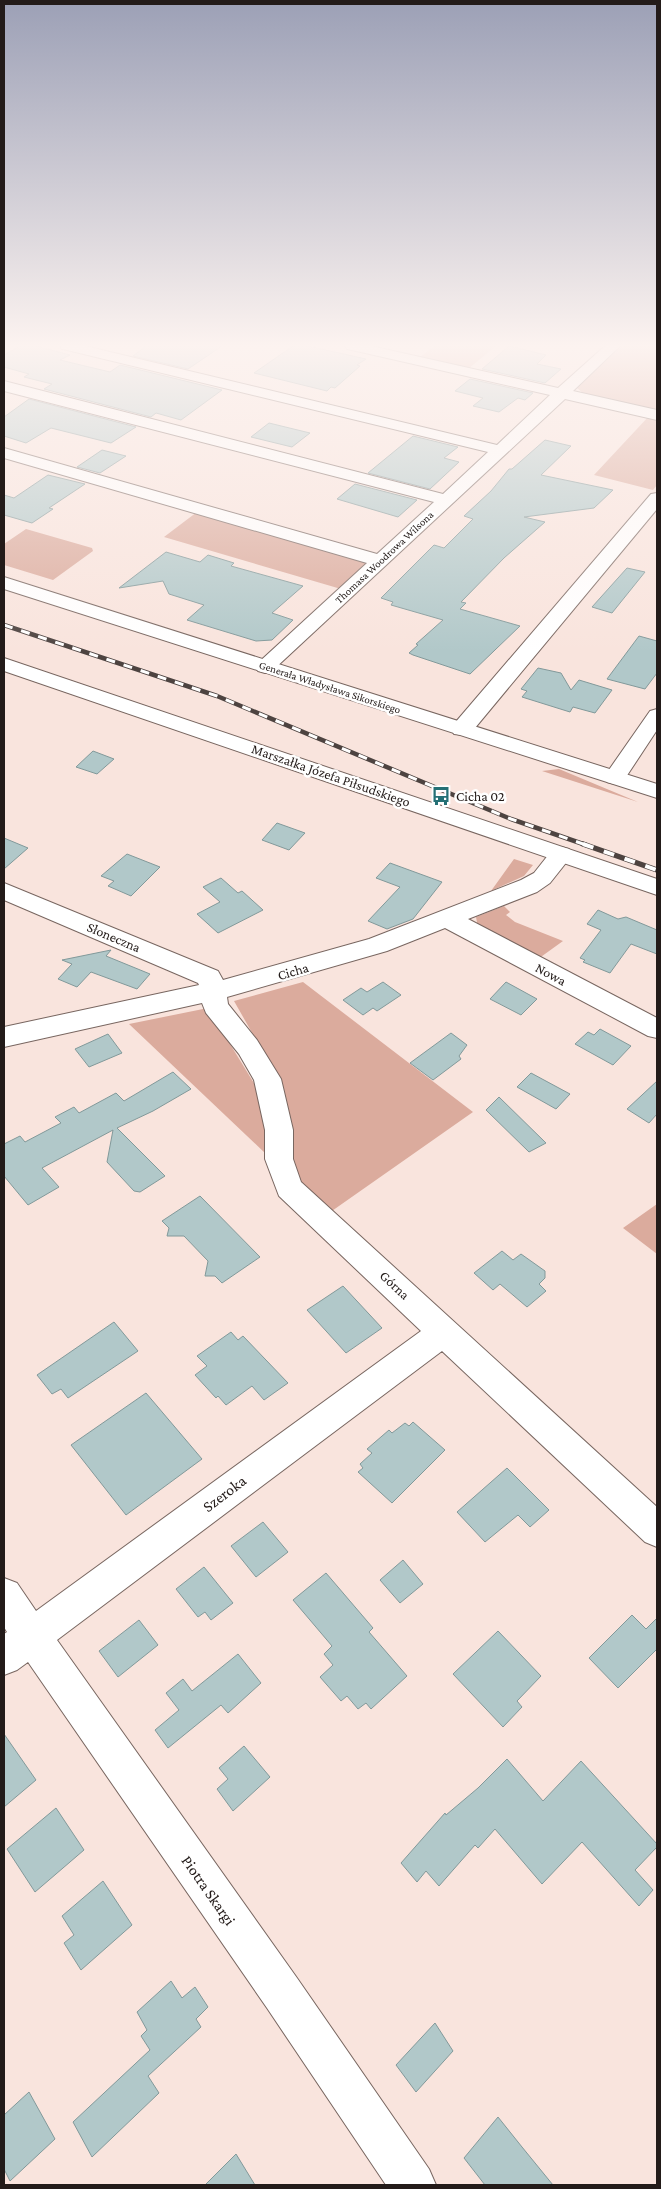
<svg xmlns="http://www.w3.org/2000/svg" width="661" height="2189" viewBox="0 0 661 2189" font-family="'Crimson Pro',serif">
  <style>
    .green { fill: #dbab9d }
    .building { fill: #b1c8c9; stroke: #82999a }
    .lines { fill: none; stroke-linecap: round; stroke-linejoin: round }
    .minor-casing { stroke: #786660; stroke-width: 2 }
    .major-casing { stroke: #786660; stroke-width: 2 }
    .minor { fill: #fff; fill-rule: evenodd }
    .major { fill: #fff; fill-rule: evenodd }
    .rail-far1-casing { stroke: #4d4340; stroke-width: 4.5 }
    .rail-casing { stroke: #4d4340; stroke-width: 5.5 }
    .rail-far1 { stroke: #fff; stroke-width: 3; stroke-dasharray: 9; stroke-linecap: butt }
    .rail { stroke: #fff; stroke-width: 4; stroke-dasharray: 11; stroke-linecap: butt }
    .labels { text-anchor: middle; stroke-width: 5; stroke-linejoin: round; paint-order: stroke }
    .far-street-label { font-size: 11px; fill: #231b19; stroke: #fff }
    .street-label { font-size: 14px; fill: #231b19; stroke: #fff }
    .poi-label { font-size: 14px; fill: #231b19; stroke: #fff; text-anchor: start }
    .near-street-label { font-size: 16px; fill: #231b19; stroke: #fff }
  </style>
  <rect width="100%" height="100%" fill="#f9e4dd"/>
  <path class="green" d="M434 346H496L468 369 419 358Z
    M622 346H657V410L583 393 577 388Z
    M649 416 657 418V485L653 490 594 475Z
    M197 512 372 561 341 589 164 537Z
    M26 529 92 548 93 551 53 580 4 565V544Z
    M559 769 638 802 542 771Z
    M514 859 533 865 524 876 491 891Z
    M504 906 510 912 506 915 515 922 563 941 538 959 478 928 476 917Z
    M303 982 473 1112 329 1213 292 1178 259 1045 234 1001Z
    M208 1008 263 1098 269 1129 266 1154 129 1024Z
    M657 1204V1254L623 1228Z"/>
  <path class="building" d="M20 346H36L70 355 60 360 110 372 120 365 222 390 181 420 156 413 151 417 44 389 52 384 24 377 29 374 4 367V355Z
    M146 346H222L188 369 133 356Z
    M293 346H308L366 359 357 365 360 366 335 388 331 387 327 391 254 373Z
    M509 346 546 355 537 364 561 369 545 383 482 369Z
    M470 379 533 393 525 400 518 398 499 412 473 406 483 398 455 391Z
    M29 399 136 427 111 443 51 428 26 443 4 436V417Z
    M269 423 310 433 292 447 251 437Z
    M413 436 458 447 444 458 459 462 430 489 368 473Z
    M545 440 571 446 541 475 613 490 594 508 524 517 545 522 504 558 461 602 466 603 460 609 520 626 470 674 413 655 409 653 418 645 416 644 443 620 391 605 393 602 381 598 434 545 444 548 473 519 464 516 491 491 509 469H512Z
    M102 450 126 456 100 473 77 467Z
    M48 475 85 484 49 508 53 509 32 523 4 515V495L14 498Z
    M355 484 417 500 398 517 337 499Z
    M166 552 200 562 208 555 234 563 231 566 303 586 272 613 293 620 272 640 256 641 187 620 204 605 169 594 163 581 119 588Z
    M627 568 645 572 612 613 592 607Z
    M639 636 657 641V673L645 689 607 679Z
    M538 668 561 673 571 690 579 680 612 690 595 713 573 707 570 712 522 697 527 691 521 689Z
    M93 751 114 759 97 774 76 767Z
    M277 823 305 833 289 850 262 840Z
    M4 838 28 848 4 869Z
    M127 854 160 867 131 896 108 886 114 881 101 876Z
    M390 863 442 882 413 919 387 929 368 921 400 887 376 878Z
    M221 878 238 893 242 891 263 910 218 933 197 914 220 902 203 887Z
    M598 910 618 919 626 917 657 930V954L631 944 610 973 583 962 585 960 580 958 601 930 587 924Z
    M111 950 106 956 150 974 137 989 91 972 77 987 58 979 72 964 62 960Z
    M383 982 401 995 377 1011 373 1008 363 1015 343 1000 361 988 367 992Z
    M506 982 537 999 521 1015 490 999Z
    M600 1029 631 1046 613 1065 575 1044 588 1032 594 1035Z
    M451 1033 467 1045 459 1056 461 1059 433 1080 410 1063Z
    M108 1034 122 1053 89 1067 75 1049Z
    M173 1072 191 1089 153 1111 117 1128 165 1176 140 1192 134 1191 107 1162 113 1130 42 1168 59 1187 28 1205 4 1176V1144L20 1136 25 1142 61 1123 55 1117 74 1107 79 1113 116 1093 124 1101Z
    M531 1073 570 1094 556 1109 517 1087Z
    M657 1081V1114L649 1123 627 1109Z
    M499 1097 546 1143 529 1152 486 1110Z
    M200 1196 260 1257 222 1283 215 1276H205L208 1261 184 1236H167L169 1228 162 1221Z
    M502 1251 513 1260 521 1254 545 1271V1278L539 1284 546 1291 527 1307 500 1284 493 1290 474 1273Z
    M343 1286 382 1328 346 1353 307 1310Z
    M114 1322 138 1351 68 1398 61 1389 52 1394 37 1375Z
    M231 1332 238 1340 243 1336 288 1383 264 1400 252 1386 226 1405 218 1396 216 1398 195 1375 207 1366 197 1356Z
    M146 1393 202 1459 126 1515 71 1445Z
    M413 1422 445 1450 392 1503 358 1472 363 1468 360 1464 372 1453 367 1449 389 1430 392 1433 405 1423 409 1426Z
    M507 1468 549 1510 530 1527 518 1515 485 1542 457 1512Z
    M263 1522 288 1552 256 1577 231 1546Z
    M403 1560 423 1584 400 1603 380 1580Z
    M204 1567 233 1603 211 1620 205 1612 198 1617 176 1589Z
    M326 1573 373 1628 369 1632 407 1676 371 1709 366 1703 358 1709 347 1696 341 1701 320 1677 333 1665 324 1654 332 1646 293 1600Z
    M632 1615 646 1629 657 1618V1649L618 1688 589 1658Z
    M139 1620 158 1645 118 1677 99 1651Z
    M498 1631 541 1676 517 1701 522 1707 503 1727 453 1674Z
    M238 1654 261 1683 228 1713 221 1705 168 1748 155 1730 179 1710 166 1693 183 1679 192 1691Z
    M4 1734 36 1780 4 1807Z
    M244 1746 270 1777 233 1811 217 1789 228 1779 219 1768Z
    M507 1759 543 1801 581 1761 657 1844V1847L635 1870 653 1890 639 1906 582 1842 542 1884 495 1829 478 1848 475 1845 439 1886 426 1871 417 1882 401 1863 445 1813 446 1815 478 1788Z
    M56 1808 84 1850 35 1892 7 1849Z
    M103 1881 132 1925 81 1970 64 1943 74 1935 62 1916Z
    M171 1981 182 1998 195 1987 208 2007 196 2019 201 2027 148 2076 159 2093 92 2157 73 2122 150 2050 141 2036 147 2030 137 2012Z
    M435 2023 453 2051 416 2092 396 2065Z
    M29 2092 55 2139 10 2181 4 2169V2115Z
    M498 2117 522 2147 553 2185H485L464 2158Z
    M236 2154 255 2185H205Z"/>
  <g class="lines">
    <g class="minor-casing">
      <path id="minor" d="M60 346H85L497 445 550 395 352 350 347 349 345 346H371L558 388 605 346H620L573 391 657 410V420L565 399 272 671 265 673 258 671 255 667 258 663 367 563 4 458V448L377 554 434 502 4 391V381L443 494 488 452 67 350 62 349Z
        M657 493V509L470 734 462 735 454 734 451 729 454 724 651 494Z
        M657 709V730L626 777 623 782 615 784 607 782 604 777 650 711Z
        M561 847 569 849 573 854 550 883 537 892 468 919 657 1018V1038L648 1036 445 928 387 951 227 997 228 1004 257 1040 281 1079 293 1130V1159L301 1182 657 1507V1547L645 1542 442 1351 57 1640 297 1978 429 2169 436 2185H386L267 2008 28 1662 17 1670 4 1675V1634L7 1632 4 1627V1578L17 1583 36 1611 421 1331 279 1196 265 1159V1130L254 1080 239 1054 206 1013 202 1003 4 1047V1027L199 985 198 983 4 900V883L218 971 223 980 369 939 521 880 534 873 553 849Z"/>
    </g>
    <g class="major-casing">
      <path id="major" d="M4 577 657 784V798L4 589Z
        M4 658 657 879V895L4 671Z"/>
    </g>
    <use href="#minor" class="minor"/>
    <use href="#major" class="major"/>
    <g class="rail-far1-casing">
      <path id="rail-far1" d="M4 625 217 696 511 819 586 845"/>
    </g>
    <g class="rail-casing">
      <path id="rail" d="M583 844 657 870"/>
    </g>
    <use href="#rail-far1" class="rail-far1"/>
    <use href="#rail" class="rail"/>
  </g>
  <linearGradient id="sky" x2="0" y2="1"><stop stop-color="#9ca0b6"/><stop offset="0.53" stop-color="#fcf3f0"/><stop offset="1" stop-color="#fcf3f0" stop-opacity="0"/></linearGradient>
  <rect width="661" height="652" fill="url(#sky)"/>
  <defs>
    <g id="bus-bare" transform="scale(1.5)"><path d="M-5-6H5V4H4V6H2V4H-2V6H-4V4H-5ZM-3.5-4V0h7V-4ZM-3.5 1.2v1.5H-2V1.2ZM2 1.2v1.5H3.5V1.2Z" fill="#257075" stroke="#fff" stroke-width="2.5" paint-order="stroke"/></g>
  </defs>
  <g fill-rule="evenodd">
    <use href="#bus-bare" x="441" y="796"/>
  </g>
  <g class="labels">
    <g class="far-street-label">
      <text transform="translate(384 557) rotate(-43)" y="4">Thomasa Woodrowa Wilsona</text>
      <text transform="translate(330 687) rotate(18)" y="4">Generała Władysława Sikorskiego</text>
    </g>
    <g class="street-label">
      <text transform="translate(331 775) rotate(19)" y="5">Marszałka Józefa Piłsudskiego</text>
      <text transform="translate(114 937) rotate(23)" y="5">Słoneczna</text>
      <text transform="translate(293 971) rotate(-16)" y="5">Cicha</text>
      <text transform="translate(551 974) rotate(28)" y="5">Nowa</text>
      <text transform="translate(395 1285) rotate(43)" y="5">Górna</text>
    </g>
    <g class="poi-label">
      <text x="456" y="801">Cicha 02</text>
    </g>
    <g class="near-street-label">
      <text transform="translate(224 1493) rotate(-37)" y="6">Szeroka</text>
      <text transform="translate(209 1890) rotate(55)" y="6">Piotra Skargi</text>
    </g>
  </g>
  <rect width="661" height="2189" fill="none" stroke="#231b19" stroke-width="10"/>
</svg>
